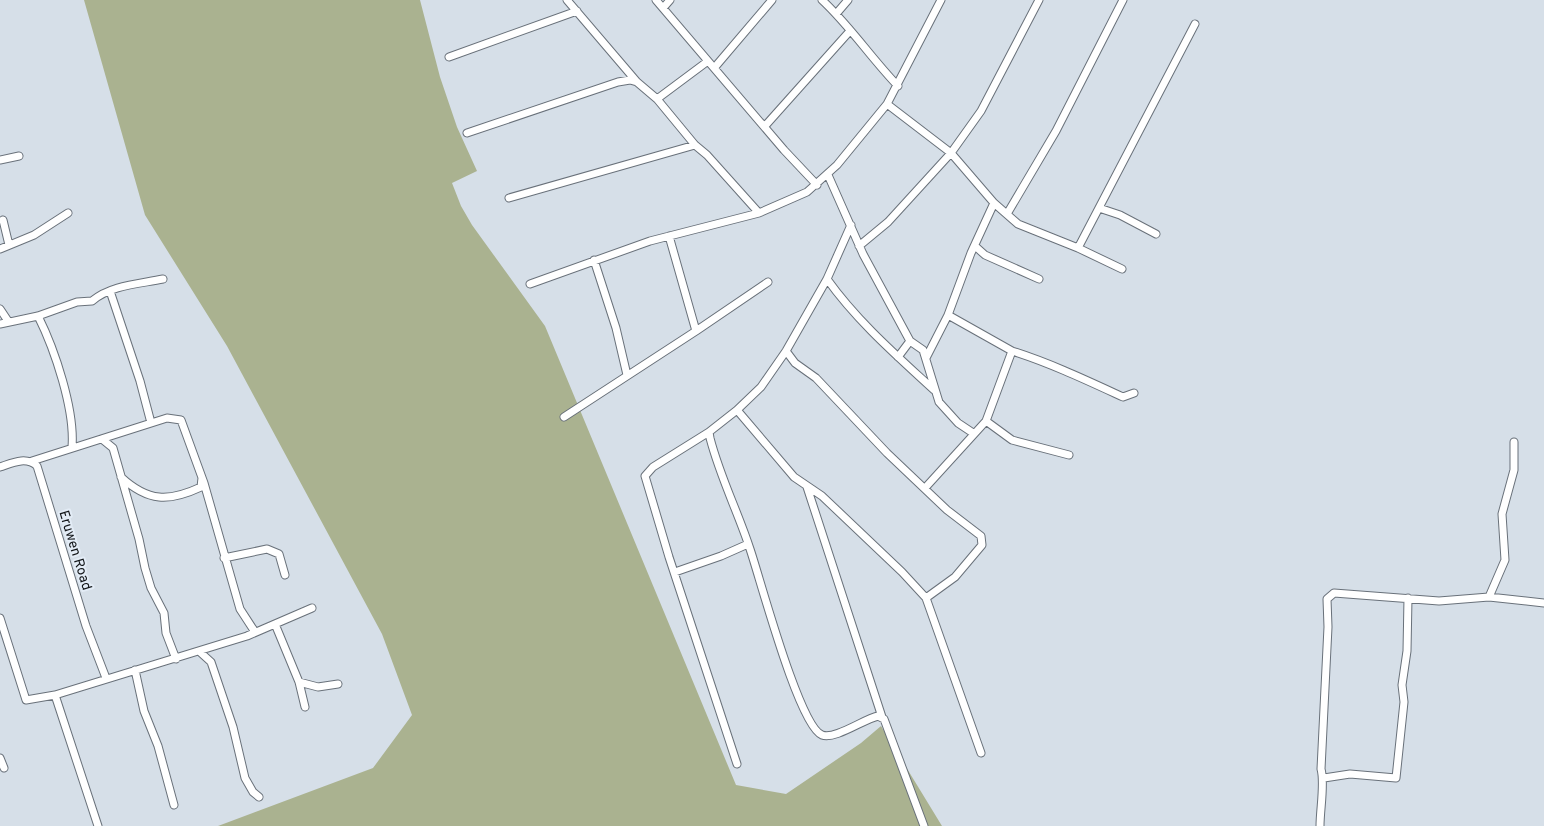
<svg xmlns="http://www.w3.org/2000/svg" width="1544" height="826" viewBox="0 0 1544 826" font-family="Overpass,sans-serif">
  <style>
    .green { fill: #aab290 }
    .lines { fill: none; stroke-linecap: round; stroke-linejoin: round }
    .minor-casing { stroke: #69717a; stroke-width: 9 }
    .minor { stroke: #fff; stroke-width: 7 }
    .labels { text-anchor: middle; stroke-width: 4; stroke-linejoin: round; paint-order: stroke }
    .street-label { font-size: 14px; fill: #121518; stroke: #e3ecf6 }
  </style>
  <rect width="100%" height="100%" fill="#d6dfe8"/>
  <path class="green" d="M84 0H420L440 77 457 127 477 171 452 183 461 206 472 225 545 326 736 785 786 794 861 743 881 726 942 826H218L373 768 412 715 382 634 227 346 145 215Z"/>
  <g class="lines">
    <g class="minor-casing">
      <path id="minor" d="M567 0 637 82 657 99 695 145 707 155 759 213
        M656 0 784 150 817 185
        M822 0C850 26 871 58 898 86
        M663 8 670 0
        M836 14 848 0
        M449 57 577 11
        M715 67 772 0
        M657 99 708 61
        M887 104 951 153 994 203 1018 224 1078 248 1122 269
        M765 126 849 32
        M467 133 618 82 630 80 637 82
        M0 160 19 156
        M828 175 863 254 910 341 923 350 939 402 958 423 973 433
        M509 198 695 145
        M1099 208 1120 215 1156 234
        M1007 214 1056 131 1123 0
        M3 220 9 245
        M851 225 827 279 786 351 761 387 737 410 794 477 822 496 902 572 926 598 981 753
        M669 236 696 331 768 282
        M859 246 888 222 951 153 981 111 1039 0
        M975 246 985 255 1039 279
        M1078 248 1195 24
        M0 249 34 235 68 213
        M594 260 616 328 627 375
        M827 279C857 321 896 355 934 390
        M530 284 650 241 759 213 807 192 837 165 887 104 941 0
        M110 291 140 381 150 419
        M0 309 8 321
        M38 316C55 350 75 410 72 447
        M0 324 38 316 77 302 92 301C111 285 139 284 163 279
        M786 351 795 363 816 378 887 453 947 510 981 536 982 545 955 577 926 598
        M1012 351C1050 363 1086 380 1123 397L1134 393
        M898 357 910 341
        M926 358 948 315
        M737 410 709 432 710 438C720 477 738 512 750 549 760 578 799 726 822 735 835 740 864 719 878 716L884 719 924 826
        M564 417 696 331
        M986 421 1012 440 1069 455
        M709 432 653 467 645 476 669 557 737 764
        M102 439 113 448 139 539 145 568 151 588 164 613 166 633 176 659
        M32 461 167 418 181 420 204 483 240 609 255 632
        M0 467C12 463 26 456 37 466L86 626 106 678
        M121 477C148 502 169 502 201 487L202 478
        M807 487 882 717
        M925 488 986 421 1012 351 948 315 971 253 994 203
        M224 558 267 549 279 554 285 575
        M675 572 721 556 748 544
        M1489 597 1505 560 1502 514 1514 470V442
        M0 618 26 700 55 695
        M275 624 299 682 305 707
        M200 652 211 662 233 727 245 778 253 792 259 797
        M135 670 144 711 158 746 174 805
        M299 682 318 687 338 684
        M0 758 4 768
        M1324 778 1350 774 1396 778 1404 702 1402 685 1407 651 1408 598
        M98 826 55 695 247 636 312 608
        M1320 826C1320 809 1325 783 1321 769L1328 627 1327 599 1334 593 1439 601 1489 597 1544 603"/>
    </g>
    <use href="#minor" class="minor"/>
  </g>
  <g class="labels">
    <g class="street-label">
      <text transform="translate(76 550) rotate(73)" y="5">Eruwen Road</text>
    </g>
  </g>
</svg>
